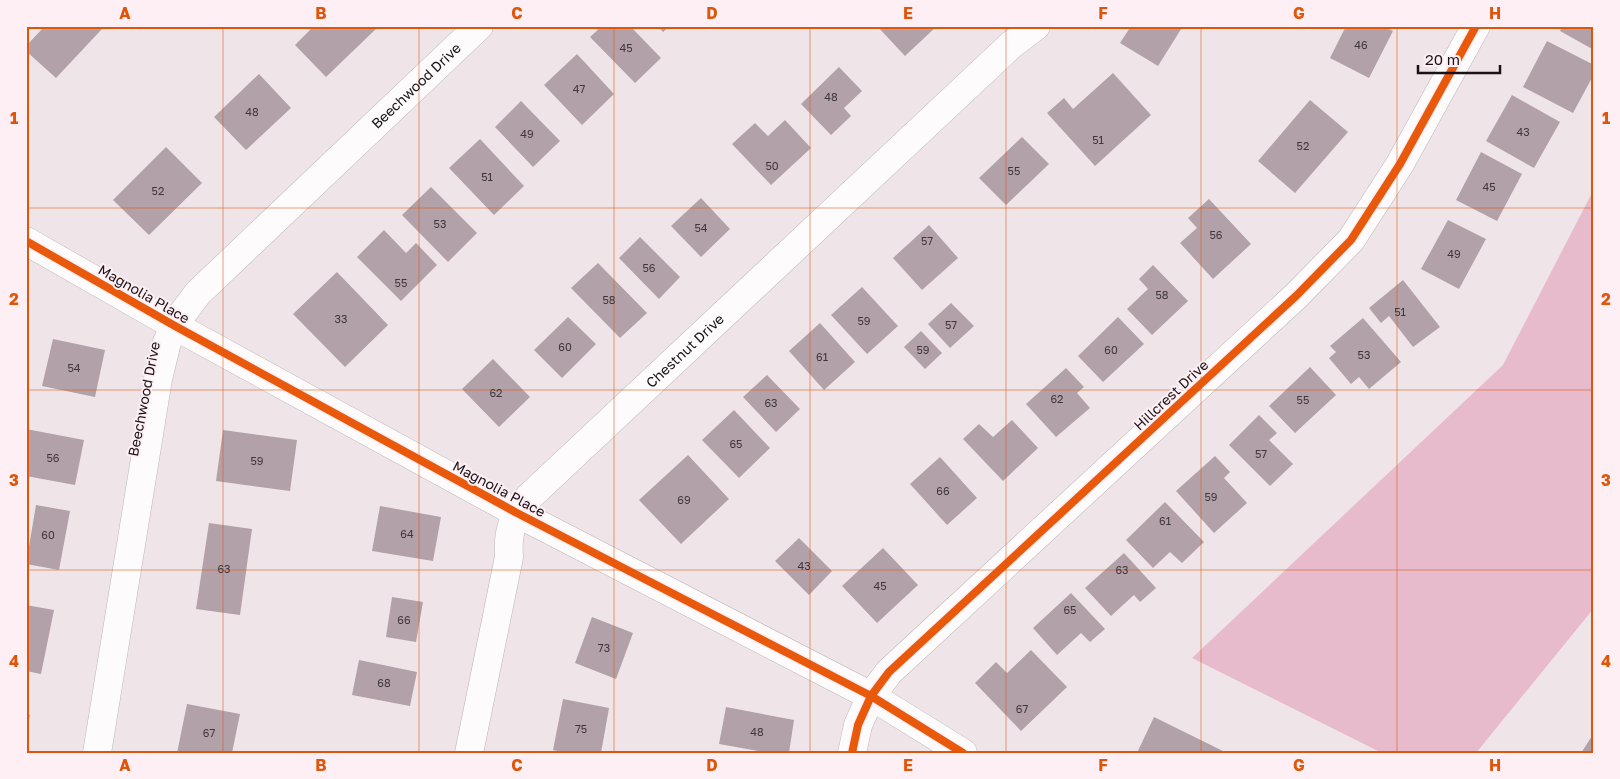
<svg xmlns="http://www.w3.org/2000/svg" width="1620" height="779" viewBox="0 0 1620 779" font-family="'Golos Text',sans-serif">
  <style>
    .forest { fill: #e7bacc }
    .building { fill: #b2a1a8 }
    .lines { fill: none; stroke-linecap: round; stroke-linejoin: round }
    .minor-casing { stroke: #bcb5b7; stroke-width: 29 }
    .minor { stroke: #fdfbfc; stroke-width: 28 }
    .cycleway-casing { stroke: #feeff4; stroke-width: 11 }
    .cycleway { stroke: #e8590c; stroke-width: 8 }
    .grid { fill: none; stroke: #de560c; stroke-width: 1; stroke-opacity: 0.55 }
    .labels { text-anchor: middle; stroke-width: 4; stroke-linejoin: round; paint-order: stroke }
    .number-label { font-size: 11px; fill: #3f363a }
    .street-label { font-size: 14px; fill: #191315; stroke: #feeff4 }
    .neatline { fill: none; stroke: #de560c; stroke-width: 2 }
    .grid-label { font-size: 16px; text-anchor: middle; font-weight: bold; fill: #de560c }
  </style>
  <rect width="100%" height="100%" fill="#efe5e8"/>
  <path class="forest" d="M1594 189V608L1476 753H1382L1192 658 1503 365Z"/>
  <path class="building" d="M45 26H99L102 29 56 78 26 51V46Z
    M314 26H379L326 77 295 45Z
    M602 26H630L661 58 635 83 590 37Z
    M658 26H670L663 32Z
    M877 26H937L905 56Z
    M1131 26H1183L1158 66 1120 43Z
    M1346 26H1382L1393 31 1369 78 1330 58Z
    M1563 26H1594V50L1560 31Z
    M1547 41 1594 65V74L1573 113 1523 87Z
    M577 54 614 94 582 125 544 85Z
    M839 67 862 91 844 108 851 116 831 135 801 104Z
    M1113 73 1151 115 1095 166 1047 113 1064 98 1073 109Z
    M259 74 291 108 246 150 214 117Z
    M1512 95 1560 122 1534 168 1486 141Z
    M1310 100 1348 132 1295 193 1258 161Z
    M521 101 560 141 533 167 495 127Z
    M785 120 811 148 771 185 732 144 755 123 768 136Z
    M1022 137 1049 164 1006 205 979 178Z
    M480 139 524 186 494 215 449 168Z
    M166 147 202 183 149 235 113 200Z
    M1481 152 1522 174 1497 221 1456 200Z
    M431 187 477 233 448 262 402 215Z
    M701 198 730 229 701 257 671 226Z
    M1209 199 1251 244 1213 279 1180 243 1197 228 1188 218Z
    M1448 220 1486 239 1459 289 1421 269Z
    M929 225 958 258 922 290 893 258Z
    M384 230 406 253 416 243 437 265 401 301 357 257Z
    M640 237 680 277 659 299 619 258Z
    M598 263 647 313 620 338 571 288Z
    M1153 265 1188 301 1152 335 1127 309 1148 289 1139 279Z
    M337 272 388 325 345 367 293 314Z
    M1403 280 1440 327 1413 347 1389 316 1381 323 1369 308Z
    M862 287 898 326 867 354 831 315Z
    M951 303 974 326 950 348 928 324Z
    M568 317 596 344 562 378 534 350Z
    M1118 317 1144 344 1103 382 1078 356Z
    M1363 318 1401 362 1369 389 1359 377 1351 384 1329 358 1336 352 1330 346Z
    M820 323 855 362 824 390 789 351Z
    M921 331 942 353 925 369 904 347Z
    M53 339 105 350 95 397 42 386Z
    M493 359 530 397 499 427 462 389Z
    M1310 367 1336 395 1295 433 1269 406Z
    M1066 368 1084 387 1077 393 1090 408 1056 437 1026 404Z
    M767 375 800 409 776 432 743 397Z
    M734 410 770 448 739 478 702 440Z
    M1259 415 1277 433 1269 440 1293 464 1270 486 1229 445Z
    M1012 420 1038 448 1003 481 963 439 979 424 993 437Z
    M26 429 84 440 75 485 26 476Z
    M223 430 297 440 290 491 216 481Z
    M688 455 729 499 681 544 639 500Z
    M1215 456 1230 472 1224 478 1247 503 1214 533 1176 491Z
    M940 457 977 498 947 525 910 484Z
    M1165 502 1204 542 1182 563 1170 552 1153 568 1126 540Z
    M36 505 70 511 59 570 26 564Z
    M380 506 441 517 433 561 372 551Z
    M209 523 252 529 240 615 196 609Z
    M799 538 832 571 809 595 775 561Z
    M883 548 918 585 877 623 842 586Z
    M1124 553 1156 588 1140 602 1134 595 1111 616 1085 588Z
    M1071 593 1105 629 1090 642 1081 633 1057 655 1033 628Z
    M392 597 423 602 416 642 386 637Z
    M26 605 54 610 41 674 26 671Z
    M592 617 633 633 616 679 575 663Z
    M1031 650 1067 687 1021 731 975 683 996 662 1007 673Z
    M359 660 417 672 410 706 352 695Z
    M563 699 609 708 601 753H566L553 750Z
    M187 704 240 714 232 753H177Z
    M726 707 794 720 789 753H770L719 744Z
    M26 714 30 715 27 728H26Z
    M1154 717 1223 751 1222 753H1137Z
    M1594 733V753H1581Z"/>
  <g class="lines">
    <g class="minor-casing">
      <g id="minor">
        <path d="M26 241 175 326 517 513 871 696 963 753"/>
        <path id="s1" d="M97 753 158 379 167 342 180 317 198 293 479 26"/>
        <path id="s2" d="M469 753 509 557C507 531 513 517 529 497L1011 45 1036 26"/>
        <path d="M852 753 858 725 871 696 889 672 1296 296 1351 240 1400 164 1476 26"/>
      </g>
    </g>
    <use href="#minor" class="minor"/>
    <g class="cycleway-casing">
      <path id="cycleway" d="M26 241 175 326 517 513 871 696 963 753
        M852 753 858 725 871 696 889 672 1296 296 1351 240 1400 164 1476 26"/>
    </g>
    <use href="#cycleway" class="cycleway"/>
  </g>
  <path class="grid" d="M223 26V753M419 26V753M614 26V753M810 26V753M1006 26V753M1201 26V753M1397 26V753M26 208H1594M26 390H1594M26 570H1594"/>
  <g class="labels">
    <g class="number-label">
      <text x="1361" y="49">46</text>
      <text x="626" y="52">45</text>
      <text x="579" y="93">47</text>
      <text x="831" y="101">48</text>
      <text x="252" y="116">48</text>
      <text x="1523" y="136">43</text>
      <text x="527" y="138">49</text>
      <text x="1098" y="144">51</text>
      <text x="1303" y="150">52</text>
      <text x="772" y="170">50</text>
      <text x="1014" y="175">55</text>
      <text x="487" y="181">51</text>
      <text x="1489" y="191">45</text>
      <text x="158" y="195">52</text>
      <text x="440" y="228">53</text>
      <text x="701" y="232">54</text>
      <text x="1216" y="239">56</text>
      <text x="927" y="245">57</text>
      <text x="1454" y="258">49</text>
      <text x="649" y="272">56</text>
      <text x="401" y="287">55</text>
      <text x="1162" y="299">58</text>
      <text x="609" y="304">58</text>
      <text x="1400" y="316">51</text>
      <text x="341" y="323">33</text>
      <text x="864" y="325">59</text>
      <text x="951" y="329">57</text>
      <text x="565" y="351">60</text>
      <text x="923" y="354">59</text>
      <text x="1111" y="354">60</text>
      <text x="1364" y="359">53</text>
      <text x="822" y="361">61</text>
      <text x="74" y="372">54</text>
      <text x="496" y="397">62</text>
      <text x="1057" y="403">62</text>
      <text x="1303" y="404">55</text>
      <text x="771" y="407">63</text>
      <text x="736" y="448">65</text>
      <text x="1261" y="458">57</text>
      <text x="53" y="462">56</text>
      <text x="257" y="465">59</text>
      <text x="943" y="495">66</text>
      <text x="1211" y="501">59</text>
      <text x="684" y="504">69</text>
      <text x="1165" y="525">61</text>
      <text x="407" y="538">64</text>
      <text x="48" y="539">60</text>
      <text x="804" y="570">43</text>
      <text x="224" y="573">63</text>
      <text x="1122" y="574">63</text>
      <text x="880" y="590">45</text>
      <text x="1070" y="614">65</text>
      <text x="404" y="624">66</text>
      <text x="604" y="652">73</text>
      <text x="384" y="687">68</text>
      <text x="1022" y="713">67</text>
      <text x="581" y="733">75</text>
      <text x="757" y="736">48</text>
      <text x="209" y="737">67</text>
    </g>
    <g class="street-label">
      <text dy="5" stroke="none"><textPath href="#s1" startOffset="776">Beechwood Drive</textPath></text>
      <text transform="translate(144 294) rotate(30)" y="5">Magnolia Place</text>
      <text dy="5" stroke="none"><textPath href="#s2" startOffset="479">Chestnut Drive</textPath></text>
      <text transform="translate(1171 395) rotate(-43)" y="5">Hillcrest Drive</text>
      <text transform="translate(144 399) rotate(-79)" y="5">Beechwood Drive</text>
      <text transform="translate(499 489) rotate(28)" y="5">Magnolia Place</text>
    </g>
  </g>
  <rect width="1620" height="779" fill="none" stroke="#feeff4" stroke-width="55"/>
  <path d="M1418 65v8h82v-8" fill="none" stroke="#191315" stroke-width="2.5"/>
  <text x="1425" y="65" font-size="15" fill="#191315" stroke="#feeff4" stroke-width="4" paint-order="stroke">20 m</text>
  <rect x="28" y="28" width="1564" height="724" class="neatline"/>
  <g class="grid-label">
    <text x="125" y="19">A</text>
    <text x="321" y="19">B</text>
    <text x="517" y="19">C</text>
    <text x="712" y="19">D</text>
    <text x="908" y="19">E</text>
    <text x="1103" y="19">F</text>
    <text x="1299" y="19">G</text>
    <text x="1495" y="19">H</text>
    <text x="14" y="124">1</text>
    <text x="1606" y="124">1</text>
    <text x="14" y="305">2</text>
    <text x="1606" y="305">2</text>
    <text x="14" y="486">3</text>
    <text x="1606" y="486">3</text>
    <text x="14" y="667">4</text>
    <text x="1606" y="667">4</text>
    <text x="125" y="771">A</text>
    <text x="321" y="771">B</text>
    <text x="517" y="771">C</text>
    <text x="712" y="771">D</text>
    <text x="908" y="771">E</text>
    <text x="1103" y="771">F</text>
    <text x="1299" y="771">G</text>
    <text x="1495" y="771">H</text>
  </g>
</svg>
